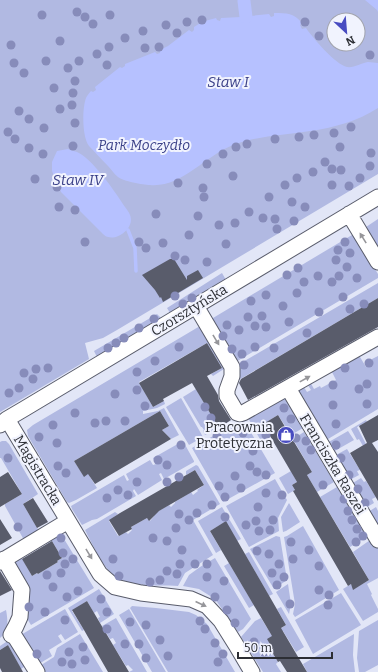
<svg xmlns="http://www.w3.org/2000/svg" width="378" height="672" viewBox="0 0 378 672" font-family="Bitter,serif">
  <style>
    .green { fill: #b1b9e2; fill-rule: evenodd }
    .water { fill: #b6c1ff }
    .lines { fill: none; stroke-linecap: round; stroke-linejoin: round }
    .stream { stroke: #b6c1ff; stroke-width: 3.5 }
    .canal { stroke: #b6c1ff; stroke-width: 13 }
    .building { fill: #595c6b }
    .minor-casing { stroke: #595c6b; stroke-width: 17 }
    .minor { stroke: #fff; stroke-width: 15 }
    .tree { fill: #878cba }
    .oneway { fill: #96969a }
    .labels { text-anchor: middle; stroke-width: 4; stroke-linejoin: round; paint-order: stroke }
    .park-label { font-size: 14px; font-style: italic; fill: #3c4289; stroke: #f1f3fe }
    .street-label { font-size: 14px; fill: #2c2e34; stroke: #f1f3fe }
    .poi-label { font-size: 14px; fill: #2c2e34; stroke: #f1f3fe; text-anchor: end }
    .water-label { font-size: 15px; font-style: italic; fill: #3b4189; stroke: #f1f3fe }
  </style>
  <rect width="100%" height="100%" fill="#e2e6f7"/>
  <path class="green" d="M0 0H378V174L117 330 103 338 85 343 89 359 0 412ZM334 20H358V44H334Z
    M378 219V249L366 229V227Z
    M352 235 355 237 378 274V278L234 363 208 321Z
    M222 273 226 280 170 313 167 308Z
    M378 283V298L237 381 236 366Z
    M157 314 161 318V322L98 359 94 351Z
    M200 326 227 367 213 376 211 374 222 368 207 343 139 382 153 407 164 401 165 404 157 408 143 411V414L158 411 164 408 179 435 171 439 162 430 169 426 160 411 74 461 84 476 90 472 93 475 90 477 97 488 76 500 69 503 67 502 28 436 27 430 33 425Z
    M357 352 366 367 371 364 372 359 378 356V409L323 442 295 392 302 384 307 392 311 390 306 382 309 380 314 389 320 386 321 388 336 380 330 368Z
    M196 389 219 428 205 435 203 431 204 430 202 427H201L183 397Z
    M285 396 303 428 291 435 278 415 263 424 270 436 261 441 247 416Z
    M181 398 203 437 189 445 166 407Z
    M243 419 275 473 223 502 192 448Z
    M366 420 367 422 357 427 366 444 363 446 359 439 357 440 351 429Z
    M348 431 354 440 333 452 327 443Z
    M304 432 334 482 317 492 307 475 312 472 293 439Z
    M2 441H6L9 444 38 494 23 504 39 531 24 540 5 506V504L22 494 1 458H0V442Z
    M183 441 194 461V462L164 479 161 473 159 474 162 480 138 495 134 489 133 491 136 496 97 519 92 520 82 525 72 509 71 506 124 475 127 481 129 480 126 474 150 460 153 465 156 464 153 458Z
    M347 449 360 470 357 471 359 475 346 482 336 455Z
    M196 465 198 466 220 504 193 520 213 555 185 573 178 586C158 585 126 588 111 573 102 564 91 542 85 530L115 512 118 514 109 521 118 536 126 532 128 534 132 530 131 527 147 518 150 521 154 516 153 514 169 505 171 507 175 503V502L191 492 193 495 198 491 197 490 204 485 195 470 186 475V471Z
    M291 471 297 482 292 485 295 490 288 494 279 478Z
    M361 478 364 482 366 481 376 497 372 499 374 503 362 510 348 486Z
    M275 479 287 500 278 518 279 531 249 547 226 506Z
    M337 487 367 537 350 547 320 497Z
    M289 503 300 522 286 531 283 532 281 517Z
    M222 507 241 539 237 541 225 522 210 531 221 550 216 553 198 521Z
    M376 507 378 511V536L365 514Z
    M303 526 339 590 295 617 293 614 295 604 284 537 287 536Z
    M61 534 94 588 31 625 23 612 13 564 16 558 28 553V554L22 558 32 576 37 573 38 574 58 562 57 561 62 558 52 541 46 544 45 543Z
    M276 536 280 537 287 580 274 589 250 549Z
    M373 538 378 546V578L367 584 372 594 371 595 378 609V612L363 621 343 589 351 584 354 589 369 580 353 552Z
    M249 552 273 594 269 596 245 554Z
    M215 558 251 619 243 629 238 632 215 599 199 589 183 586 189 575 200 567Z
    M229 563 254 605 249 608 224 566Z
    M288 584 291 604 289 614 276 592Z
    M99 589 114 614 100 623 98 618 100 617 97 611 94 613 87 601 72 611 84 630 82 631 68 608Z
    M341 593 361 625 313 654 295 620Z
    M132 606 156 608 189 612 196 615 207 624 235 672H168L130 608Z
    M281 607 304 647 296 652 283 631H281L280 629 286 625 277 609Z
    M65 609 78 632 65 640 61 634 58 636 62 642 49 650 52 656 37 665 19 636Z
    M129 609 166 672H152L119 615Z
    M6 610C8 620 9 632 0 638V613Z
    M116 618 147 672H129L133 670 128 665 126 666 113 645 116 643 113 638 110 639 102 626Z
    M261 618 271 634 273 636 271 646 269 648 278 662 276 664 281 672H263L241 637 255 621Z
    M378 620V665L365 672H359L357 658 359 631Z
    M80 634 103 672H41L38 667 54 657 57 648Z
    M354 634 353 655 355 672H307L303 664Z
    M9 640 27 665 21 669 8 645 0 650V646Z"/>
  <path class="water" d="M365 0H378V12L377 10Z
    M274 13C287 13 294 13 302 23L300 25 302 29 306 28C312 37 336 65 347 67 354 68 361 63 368 62 371 62 375 63 378 63V108C358 121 333 128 310 131 284 135 257 136 233 145 205 156 181 188 150 185 143 185 123 181 118 177 114 174 111 169 108 166 101 159 95 152 89 146 82 137 82 109 86 98 87 96 89 93 91 91L93 92 96 90 95 87 120 67 122 68 125 66V64L155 52 157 54 160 53V50L168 46 189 30 192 32 194 30V27L202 22 201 20 204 19 205 21 216 18 217 20 220 21 221 18 241 17 269 14 271 17 274 16Z
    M68 149C71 151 76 151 79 153 94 161 116 193 125 207 127 210 129 212 130 215 135 227 119 240 108 237 106 237 103 234 101 232L61 192 52 171V162L57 151Z"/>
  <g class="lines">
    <path class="stream" d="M128 230 135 248 136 271"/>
    <path class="canal" d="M244 1 246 17"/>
  </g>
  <path class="building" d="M170 259H174L187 280V276L198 270 203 278 163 302 161 297 160 298 155 290 142 275Z
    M378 298V327L248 400 239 383 241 379Z
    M207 343 222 368 207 376 218 395 219 401 231 420 219 428 192 383 163 399 164 401 153 407 139 383Z
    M160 411 169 426 162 430 171 439 105 478 95 484 88 474 84 477 74 461Z
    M278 415 312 472 307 475 369 580 353 590 351 584 348 586 293 491 295 490 292 485 297 482 263 424Z
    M378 415V440L372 443 378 452V501L350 453 367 443 359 426Z
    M195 470 204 485 159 511 149 521 147 518 131 527 132 529 119 536 109 520 120 513Z
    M8 472 22 494 0 507V477Z
    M33 498 48 522 37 528 23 504Z
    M0 519 12 538 0 545Z
    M226 521 286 625 281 628 307 672H287L280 661 278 662 269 647 271 646 267 639 272 636 210 531Z
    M52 541 62 558 57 561 58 562 38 574 37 573 32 576 22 559Z
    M0 571 12 590 0 596Z
    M87 601 113 645 129 672H108L84 630 72 610Z
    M8 645 23 672H2L0 668V650Z"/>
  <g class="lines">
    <g class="minor-casing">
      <path id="minor" d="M349 214 378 262
        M196 306 232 367V376L227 390V396L237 413 240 414 243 413 378 337
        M288 388 378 540
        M7 419 100 574 115 587 141 593 191 599 207 606 221 621 236 645 252 672
        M0 425 7 419 24 409 378 197
        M4 559 22 590 20 617 16 626 11 635 15 637 37 672
        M0 562 68 521"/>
    </g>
    <use href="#minor" class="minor"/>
  </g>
  <g class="tree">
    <circle cx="77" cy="12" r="4.5"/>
    <circle cx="42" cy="15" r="4.5"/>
    <circle cx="110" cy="15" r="4.5"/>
    <circle cx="85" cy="17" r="4.5"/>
    <circle cx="202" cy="20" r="4.5"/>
    <circle cx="187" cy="22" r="4.5"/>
    <circle cx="305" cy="22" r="4.5"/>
    <circle cx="93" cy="24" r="4.5"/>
    <circle cx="166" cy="25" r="4.5"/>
    <circle cx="143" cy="31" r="4.5"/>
    <circle cx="177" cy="33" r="4.5"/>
    <circle cx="319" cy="36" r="4.5"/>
    <circle cx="125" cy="38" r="4.5"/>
    <circle cx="60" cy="41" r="4.5"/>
    <circle cx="11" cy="45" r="4.5"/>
    <circle cx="109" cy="47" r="4.5"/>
    <circle cx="159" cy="47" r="4.5"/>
    <circle cx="145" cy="48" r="4.5"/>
    <circle cx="97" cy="54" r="4.5"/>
    <circle cx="370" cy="55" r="4.5"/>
    <circle cx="46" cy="61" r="4.5"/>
    <circle cx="79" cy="61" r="4.5"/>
    <circle cx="14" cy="63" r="4.5"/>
    <circle cx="107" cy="65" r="4.5"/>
    <circle cx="68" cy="68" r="4.5"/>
    <circle cx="24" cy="73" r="4.5"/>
    <circle cx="75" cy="81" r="4.5"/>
    <circle cx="54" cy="88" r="4.5"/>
    <circle cx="73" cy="93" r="4.5"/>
    <circle cx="72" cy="105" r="4.5"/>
    <circle cx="60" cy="109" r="4.5"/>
    <circle cx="19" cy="111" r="4.5"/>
    <circle cx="29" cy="119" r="4.5"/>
    <circle cx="75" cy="123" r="4.5"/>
    <circle cx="351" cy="127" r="4.5"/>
    <circle cx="44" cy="128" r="4.5"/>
    <circle cx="8" cy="132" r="4.5"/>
    <circle cx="334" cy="133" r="4.5"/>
    <circle cx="314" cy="135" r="4.5"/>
    <circle cx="299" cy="137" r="4.5"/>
    <circle cx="15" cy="139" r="4.5"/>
    <circle cx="275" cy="139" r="4.5"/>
    <circle cx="247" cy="144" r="4.5"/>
    <circle cx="73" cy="146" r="4.5"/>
    <circle cx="236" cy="147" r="4.5"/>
    <circle cx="340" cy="147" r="4.5"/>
    <circle cx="29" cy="148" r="4.5"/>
    <circle cx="371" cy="153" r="4.5"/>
    <circle cx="43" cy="154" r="4.5"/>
    <circle cx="223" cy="154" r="4.5"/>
    <circle cx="325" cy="162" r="4.5"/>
    <circle cx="207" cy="164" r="4.5"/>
    <circle cx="370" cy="166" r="4.5"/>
    <circle cx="332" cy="169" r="4.5"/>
    <circle cx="341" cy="170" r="4.5"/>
    <circle cx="313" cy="172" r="4.5"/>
    <circle cx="233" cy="176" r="4.5"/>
    <circle cx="297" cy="178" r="4.5"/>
    <circle cx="360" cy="178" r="4.5"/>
    <circle cx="35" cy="179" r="4.5"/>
    <circle cx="178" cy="183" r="4.5"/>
    <circle cx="285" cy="185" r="4.5"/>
    <circle cx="332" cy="185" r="4.5"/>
    <circle cx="349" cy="186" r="4.5"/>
    <circle cx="57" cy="187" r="4.5"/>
    <circle cx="203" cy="188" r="4.5"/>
    <circle cx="204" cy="197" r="4.5"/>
    <circle cx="269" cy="197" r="4.5"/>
    <circle cx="292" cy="202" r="4.5"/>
    <circle cx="59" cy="207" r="4.5"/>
    <circle cx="305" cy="207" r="4.5"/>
    <circle cx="75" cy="210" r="4.5"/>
    <circle cx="249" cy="212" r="4.5"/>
    <circle cx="156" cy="214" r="4.5"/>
    <circle cx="198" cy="216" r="4.5"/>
    <circle cx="263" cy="218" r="4.5"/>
    <circle cx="275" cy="219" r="4.5"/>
    <circle cx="294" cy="221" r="4.5"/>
    <circle cx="235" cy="223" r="4.5"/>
    <circle cx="219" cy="225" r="4.5"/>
    <circle cx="277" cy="229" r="4.5"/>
    <circle cx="189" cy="235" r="4.5"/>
    <circle cx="85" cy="242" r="4.5"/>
    <circle cx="139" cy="242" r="4.5"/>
    <circle cx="345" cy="242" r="4.5"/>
    <circle cx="163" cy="243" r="4.5"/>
    <circle cx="226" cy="244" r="4.5"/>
    <circle cx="146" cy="248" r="4.5"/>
    <circle cx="338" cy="250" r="4.5"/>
    <circle cx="350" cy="253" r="4.5"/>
    <circle cx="175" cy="256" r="4.5"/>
    <circle cx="185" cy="260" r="4.5"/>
    <circle cx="336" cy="260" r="4.5"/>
    <circle cx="207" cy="262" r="4.5"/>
    <circle cx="347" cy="267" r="4.5"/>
    <circle cx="298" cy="268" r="4.5"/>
    <circle cx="287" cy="275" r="4.5"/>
    <circle cx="318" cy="276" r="4.5"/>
    <circle cx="339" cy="276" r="4.5"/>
    <circle cx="357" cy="278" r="4.5"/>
    <circle cx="304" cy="282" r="4.5"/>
    <circle cx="332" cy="282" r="4.5"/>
    <circle cx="297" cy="293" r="4.5"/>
    <circle cx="266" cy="295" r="4.5"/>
    <circle cx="175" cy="296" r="4.5"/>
    <circle cx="343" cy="297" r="4.5"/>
    <circle cx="192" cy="298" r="4.5"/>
    <circle cx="251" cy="301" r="4.5"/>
    <circle cx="183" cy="304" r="4.5"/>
    <circle cx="364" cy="304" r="4.5"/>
    <circle cx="283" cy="306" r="4.5"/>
    <circle cx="350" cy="309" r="4.5"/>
    <circle cx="319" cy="312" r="4.5"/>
    <circle cx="262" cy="316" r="4.5"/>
    <circle cx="248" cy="317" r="4.5"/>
    <circle cx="154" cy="319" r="4.5"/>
    <circle cx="289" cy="322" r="4.5"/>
    <circle cx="227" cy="325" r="4.5"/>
    <circle cx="255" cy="326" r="4.5"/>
    <circle cx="266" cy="327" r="4.5"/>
    <circle cx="139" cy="328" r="4.5"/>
    <circle cx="239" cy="330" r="4.5"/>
    <circle cx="307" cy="333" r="4.5"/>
    <circle cx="223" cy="336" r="4.5"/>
    <circle cx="124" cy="338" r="4.5"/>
    <circle cx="116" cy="343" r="4.5"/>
    <circle cx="179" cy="347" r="4.5"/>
    <circle cx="255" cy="347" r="4.5"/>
    <circle cx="108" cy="348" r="4.5"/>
    <circle cx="274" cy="348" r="4.5"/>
    <circle cx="232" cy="349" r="4.5"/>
    <circle cx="242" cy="354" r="4.5"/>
    <circle cx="155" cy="361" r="4.5"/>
    <circle cx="369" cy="363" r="4.5"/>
    <circle cx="244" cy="365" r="4.5"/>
    <circle cx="48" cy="368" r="4.5"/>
    <circle cx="345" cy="368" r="4.5"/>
    <circle cx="36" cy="369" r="4.5"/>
    <circle cx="137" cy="372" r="4.5"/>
    <circle cx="24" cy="373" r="4.5"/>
    <circle cx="33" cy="379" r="4.5"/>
    <circle cx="367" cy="384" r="4.5"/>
    <circle cx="333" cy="385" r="4.5"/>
    <circle cx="19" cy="388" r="4.5"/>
    <circle cx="359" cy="389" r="4.5"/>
    <circle cx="137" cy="390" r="4.5"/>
    <circle cx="9" cy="393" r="4.5"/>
    <circle cx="115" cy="394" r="4.5"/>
    <circle cx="367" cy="404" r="4.5"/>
    <circle cx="333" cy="405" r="4.5"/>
    <circle cx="145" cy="406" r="4.5"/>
    <circle cx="205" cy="407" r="4.5"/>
    <circle cx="284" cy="408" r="4.5"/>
    <circle cx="75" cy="413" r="4.5"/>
    <circle cx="211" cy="418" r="4.5"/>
    <circle cx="291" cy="419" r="4.5"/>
    <circle cx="106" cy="421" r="4.5"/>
    <circle cx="125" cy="421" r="4.5"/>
    <circle cx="95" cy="423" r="4.5"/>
    <circle cx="336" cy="424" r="4.5"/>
    <circle cx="53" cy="425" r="4.5"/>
    <circle cx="243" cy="433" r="4.5"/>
    <circle cx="266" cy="435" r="4.5"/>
    <circle cx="217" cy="436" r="4.5"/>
    <circle cx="39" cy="437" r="4.5"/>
    <circle cx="296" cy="438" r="4.5"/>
    <circle cx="306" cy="441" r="4.5"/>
    <circle cx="57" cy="443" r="4.5"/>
    <circle cx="204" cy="444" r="4.5"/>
    <circle cx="181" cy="445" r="4.5"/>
    <circle cx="336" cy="445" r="4.5"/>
    <circle cx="311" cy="450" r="4.5"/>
    <circle cx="253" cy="451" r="4.5"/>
    <circle cx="8" cy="458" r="4.5"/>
    <circle cx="341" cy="458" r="4.5"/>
    <circle cx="158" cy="460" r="4.5"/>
    <circle cx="167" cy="465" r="4.5"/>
    <circle cx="58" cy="466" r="4.5"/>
    <circle cx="250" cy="466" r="4.5"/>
    <circle cx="257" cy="472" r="4.5"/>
    <circle cx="66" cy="473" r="4.5"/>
    <circle cx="266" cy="475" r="4.5"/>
    <circle cx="349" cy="475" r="4.5"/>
    <circle cx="235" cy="476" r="4.5"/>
    <circle cx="179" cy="477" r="4.5"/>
    <circle cx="137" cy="482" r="4.5"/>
    <circle cx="167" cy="482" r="4.5"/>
    <circle cx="323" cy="485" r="4.5"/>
    <circle cx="219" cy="486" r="4.5"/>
    <circle cx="241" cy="488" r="4.5"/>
    <circle cx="358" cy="489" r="4.5"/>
    <circle cx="118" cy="490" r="4.5"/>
    <circle cx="266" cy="493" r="4.5"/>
    <circle cx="128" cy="495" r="4.5"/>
    <circle cx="282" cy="495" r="4.5"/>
    <circle cx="225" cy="497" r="4.5"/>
    <circle cx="107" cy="498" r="4.5"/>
    <circle cx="344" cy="499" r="4.5"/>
    <circle cx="365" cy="503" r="4.5"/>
    <circle cx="212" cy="505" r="4.5"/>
    <circle cx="258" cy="507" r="4.5"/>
    <circle cx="348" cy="511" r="4.5"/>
    <circle cx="197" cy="513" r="4.5"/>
    <circle cx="179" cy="514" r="4.5"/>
    <circle cx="225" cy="517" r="4.5"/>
    <circle cx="189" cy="520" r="4.5"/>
    <circle cx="273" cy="520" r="4.5"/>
    <circle cx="352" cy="520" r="4.5"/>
    <circle cx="256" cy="521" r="4.5"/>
    <circle cx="246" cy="525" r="4.5"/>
    <circle cx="18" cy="527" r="4.5"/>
    <circle cx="176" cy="528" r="4.5"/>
    <circle cx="357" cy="529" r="4.5"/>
    <circle cx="270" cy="530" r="4.5"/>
    <circle cx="259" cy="531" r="4.5"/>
    <circle cx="363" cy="536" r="4.5"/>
    <circle cx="61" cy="538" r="4.5"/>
    <circle cx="153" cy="538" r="4.5"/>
    <circle cx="167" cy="541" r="4.5"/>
    <circle cx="291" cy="542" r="4.5"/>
    <circle cx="356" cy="542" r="4.5"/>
    <circle cx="182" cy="550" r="4.5"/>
    <circle cx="309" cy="550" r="4.5"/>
    <circle cx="257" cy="551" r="4.5"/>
    <circle cx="63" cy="553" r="4.5"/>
    <circle cx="269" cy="554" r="4.5"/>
    <circle cx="73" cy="559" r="4.5"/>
    <circle cx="113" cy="559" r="4.5"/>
    <circle cx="293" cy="559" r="4.5"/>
    <circle cx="65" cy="564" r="4.5"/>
    <circle cx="180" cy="564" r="4.5"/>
    <circle cx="195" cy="564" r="4.5"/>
    <circle cx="207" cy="564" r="4.5"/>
    <circle cx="279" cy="564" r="4.5"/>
    <circle cx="319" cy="566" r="4.5"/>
    <circle cx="167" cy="571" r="4.5"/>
    <circle cx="61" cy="573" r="4.5"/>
    <circle cx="272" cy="573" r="4.5"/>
    <circle cx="177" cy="574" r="4.5"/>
    <circle cx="47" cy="575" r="4.5"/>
    <circle cx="119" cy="576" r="4.5"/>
    <circle cx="207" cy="577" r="4.5"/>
    <circle cx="284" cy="577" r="4.5"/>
    <circle cx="160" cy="580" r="4.5"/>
    <circle cx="224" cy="581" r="4.5"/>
    <circle cx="150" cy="582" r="4.5"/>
    <circle cx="277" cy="585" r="4.5"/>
    <circle cx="53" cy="587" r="4.5"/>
    <circle cx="319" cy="590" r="4.5"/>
    <circle cx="78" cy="591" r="4.5"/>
    <circle cx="329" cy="595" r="4.5"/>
    <circle cx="67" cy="597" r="4.5"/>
    <circle cx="215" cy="597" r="4.5"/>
    <circle cx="101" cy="599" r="4.5"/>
    <circle cx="290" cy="604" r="4.5"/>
    <circle cx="328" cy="605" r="4.5"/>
    <circle cx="29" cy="607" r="4.5"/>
    <circle cx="227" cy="610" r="4.5"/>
    <circle cx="45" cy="612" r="4.5"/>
    <circle cx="107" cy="612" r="4.5"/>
    <circle cx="65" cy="620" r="4.5"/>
    <circle cx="200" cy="621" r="4.5"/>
    <circle cx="130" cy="622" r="4.5"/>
    <circle cx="235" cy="623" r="4.5"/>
    <circle cx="146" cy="625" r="4.5"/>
    <circle cx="107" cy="629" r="4.5"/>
    <circle cx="205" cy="629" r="4.5"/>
    <circle cx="160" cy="640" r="4.5"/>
    <circle cx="254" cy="642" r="4.5"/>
    <circle cx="215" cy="643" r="4.5"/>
    <circle cx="125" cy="644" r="4.5"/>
    <circle cx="139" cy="644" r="4.5"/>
    <circle cx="83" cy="647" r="4.5"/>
    <circle cx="69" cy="652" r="4.5"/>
    <circle cx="264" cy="652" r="4.5"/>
    <circle cx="37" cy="654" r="4.5"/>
    <circle cx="223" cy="654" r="4.5"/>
    <circle cx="168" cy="656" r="4.5"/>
    <circle cx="146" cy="658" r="4.5"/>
    <circle cx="85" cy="660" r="4.5"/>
    <circle cx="62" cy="662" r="4.5"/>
    <circle cx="218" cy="662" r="4.5"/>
    <circle cx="72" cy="664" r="4.5"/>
  </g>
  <defs><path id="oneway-solid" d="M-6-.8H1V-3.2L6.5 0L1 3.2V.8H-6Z"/></defs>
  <g class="oneway">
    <use href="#oneway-solid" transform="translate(363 238) rotate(-122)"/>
    <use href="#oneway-solid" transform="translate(216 340) rotate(59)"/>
    <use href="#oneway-solid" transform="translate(305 379) rotate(-29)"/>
    <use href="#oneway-solid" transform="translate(89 554) rotate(59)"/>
    <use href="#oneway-solid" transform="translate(201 604) rotate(25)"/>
  </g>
  <defs>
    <g id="shop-disc" transform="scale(0.9)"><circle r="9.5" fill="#484bc1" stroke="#f1f3fe"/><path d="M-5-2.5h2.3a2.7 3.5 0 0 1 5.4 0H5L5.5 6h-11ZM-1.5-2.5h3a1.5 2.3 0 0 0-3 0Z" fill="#fff"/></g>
  </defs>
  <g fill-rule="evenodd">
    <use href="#shop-disc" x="286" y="435"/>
  </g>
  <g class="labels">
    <g class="park-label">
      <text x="144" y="150">Park Moczydło</text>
    </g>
    <g class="street-label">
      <text transform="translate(189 310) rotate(-31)" y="5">Czorsztyńska</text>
      <text transform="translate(333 464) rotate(59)" y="5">Franciszka Raszei</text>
      <text transform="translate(38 470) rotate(59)" y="5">Magistracka</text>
    </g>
    <g class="poi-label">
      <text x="273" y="432">Pracownia<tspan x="273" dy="16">Protetyczna</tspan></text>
    </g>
    <g class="water-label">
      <text x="228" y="87">Staw I</text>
      <text x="78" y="185">Staw IV</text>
    </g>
  </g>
  <g transform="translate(346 32) rotate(154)"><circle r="19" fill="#f1f3fe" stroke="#a2a4ad"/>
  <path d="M0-3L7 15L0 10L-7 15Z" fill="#484bc1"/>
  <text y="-6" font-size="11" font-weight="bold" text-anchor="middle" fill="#2c2e34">N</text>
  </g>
  <path d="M238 652v6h94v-6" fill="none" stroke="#2c2e34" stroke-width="2"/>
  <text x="244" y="652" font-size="12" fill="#2c2e34" stroke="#f1f3fe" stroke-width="3" paint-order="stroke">50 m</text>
</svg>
